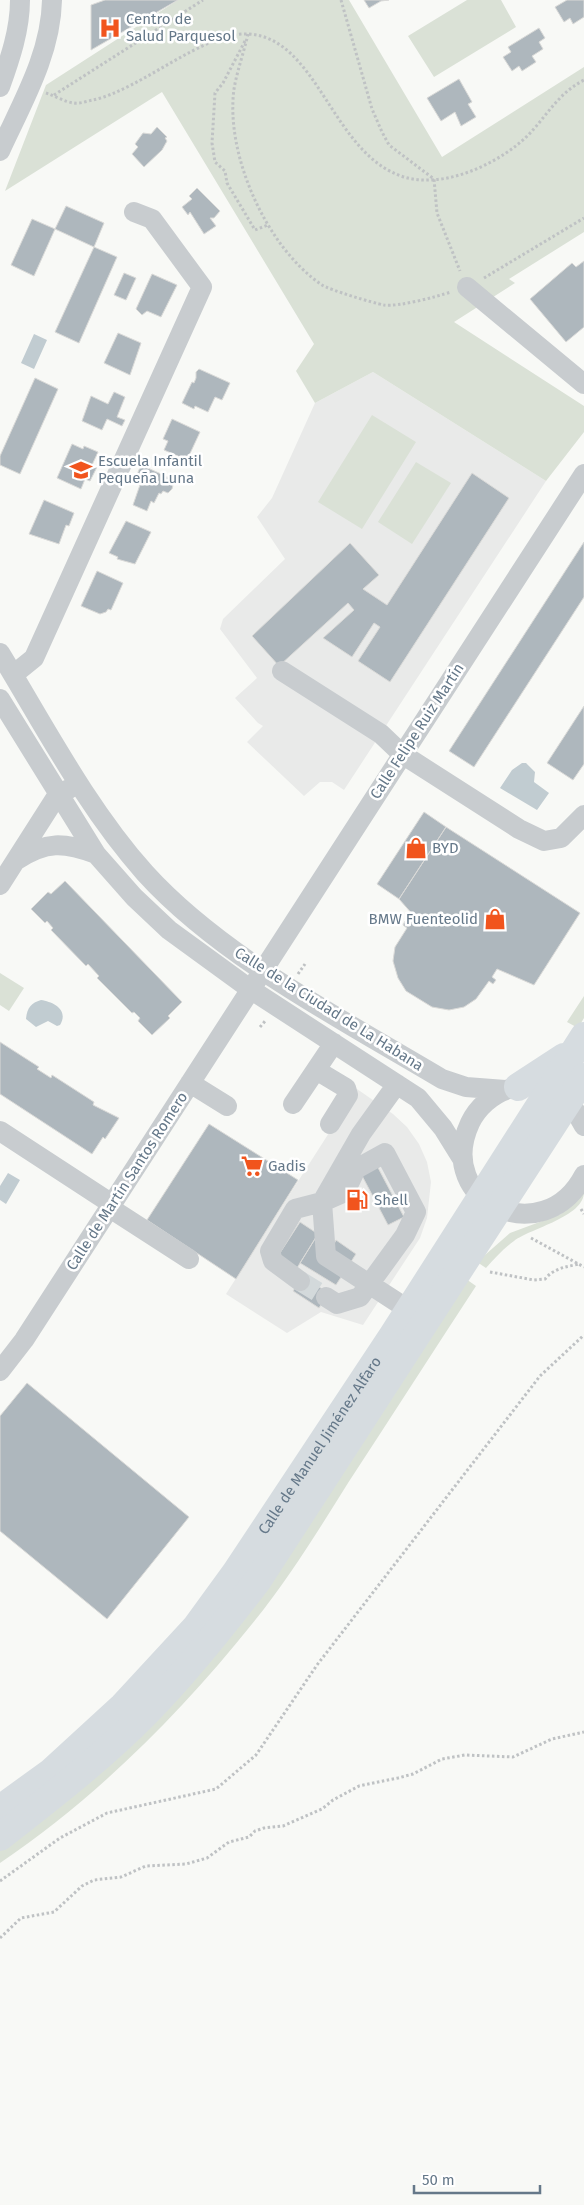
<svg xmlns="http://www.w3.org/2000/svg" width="584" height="2205" viewBox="0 0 584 2205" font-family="'Fira Sans',sans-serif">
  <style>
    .built { fill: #e9eae9 }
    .green { fill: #dae1d6 }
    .water { fill: #c1ccd1 }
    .building { fill: #aeb7bd; stroke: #dadad8 }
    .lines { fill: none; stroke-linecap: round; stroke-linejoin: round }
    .minor-tunnel { stroke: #d3d9db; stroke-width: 20; stroke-dasharray: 20 10; stroke-linecap: butt }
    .path { stroke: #bfc2c4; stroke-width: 3; stroke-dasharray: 2.5 2.5; stroke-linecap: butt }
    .minor { stroke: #c8cccf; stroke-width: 20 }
    .highway { stroke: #d6dce0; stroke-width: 28 }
    .labels { text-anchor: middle; stroke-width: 5; stroke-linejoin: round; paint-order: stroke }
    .poi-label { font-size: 15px; fill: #657889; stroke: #fff; text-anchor: start }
    .street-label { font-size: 15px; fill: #657889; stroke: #fff }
  </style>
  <rect width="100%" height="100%" fill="#f8f9f6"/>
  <path class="built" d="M373 372 546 481 344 790 332 782H320L304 796 247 742 263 726 258 723 235 698 257 678 220 629 223 619 285 559 257 517 272 498 315 403Z
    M357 1089 393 1114 407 1127 419 1144 427 1162 431 1182 427 1218 420 1238 363 1325 321 1312 287 1333 226 1294Z"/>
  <path class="green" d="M178 0H349L442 157 584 67V232L509 279 515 283 454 322 584 406V432L546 481 373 372 315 403 296 371 314 344 162 92 5 191 46 85Z
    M467 0H501L516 27 434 77 408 36Z
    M372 415 416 442 362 529 318 502Z
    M416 462 451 483 412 544 378 522Z
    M0 973 24 988 9 1011 0 1005Z
    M584 996V1018L578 1028 567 1022Z
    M584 1192C584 1217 531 1228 514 1241 503 1249 495 1258 486 1268L477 1262 510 1233 561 1214Z
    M466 1279 476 1286C433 1352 391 1417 348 1483 318 1531 288 1580 252 1624 180 1714 96 1798 0 1863V1848Z"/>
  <path class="water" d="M34 334 47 340 34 369 21 363Z
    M522 763H526L535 772 534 782 549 793 537 810 500 788 512 770Z
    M41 1000C54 1002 69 1010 60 1025L57 1026 48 1021 36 1027 26 1019C27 1008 31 1003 41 1000Z
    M8 1173 20 1180 6 1204 0 1200V1186Z"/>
  <path class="building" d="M105 0H178L91 50V5Z
    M364 0H389L381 1 369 8Z
    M567 0H584V17L573 24 570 18 564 22 555 7Z
    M539 28 545 38 539 42 543 49 532 56 536 62 522 71 519 66 512 71 503 57 511 52 508 47Z
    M459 79 472 102 468 104 476 117 461 126 455 112 441 121 427 98Z
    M157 127 167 137 165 138 167 141 162 150 144 167 132 154 138 147 135 144 143 133 151 134Z
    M197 188 220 211 214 218H210L216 226 204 234 190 212 188 215 182 207 192 199 189 196Z
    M66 206 104 223 94 247 117 257 79 343 55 332 94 247 55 229 34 276 11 265 32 219 55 229Z
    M584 261V327L566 342 530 299 572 263 576 267Z
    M124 273 136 278 126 300 114 295Z
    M152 274 177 285 161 317 147 311 142 315 136 309Z
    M118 333 141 343 130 375 104 363Z
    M199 369 230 383 222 400 215 397 208 412 195 406 194 409 182 403 192 382 194 383 196 378V372Z
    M35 378 58 389 20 474 0 465V456Z
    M114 392 125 397 117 417 125 420 122 426 107 419 102 430 82 421 91 396 108 404Z
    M172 419 200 432 187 460 164 450 168 441 163 439Z
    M72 444 83 449 84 446 98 452 92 465 97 467 90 481 85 479 81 489 57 478Z
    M141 465 170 478 171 475 175 477 172 489 168 493 163 491 161 494 159 493 154 503 151 501 147 511 133 505 142 479 136 477Z
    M472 473 509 498 390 682 358 661 380 627 374 623 352 657 323 638 354 610 348 603 279 666 252 636 350 543 379 575 363 589 387 605Z
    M44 500 74 513 69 526 66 525 59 544 29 534Z
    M126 521 151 532 135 564 117 559 118 557 109 553Z
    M584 542V597L474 767 449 751Z
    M97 571 123 583 111 610 108 609 106 612 100 614 81 606Z
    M584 706V764L573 780 547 763Z
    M424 812 446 827 399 899 377 884Z
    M446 827 580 913 534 985 497 969 492 977 496 980 493 984 489 981 476 999 464 1007 449 1010 432 1007 406 991 398 978 393 961 395 947 407 928 403 925 405 921 410 924 414 916 399 899Z
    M65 881 182 1002 168 1016 170 1018 152 1035 138 1021 140 1018 134 1012 132 1013 97 978 99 976 88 964 86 966 51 930 53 928 47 921 45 923 31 909 48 892 51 894Z
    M0 1042 39 1067 37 1069 51 1078 52 1075 94 1102 93 1105 119 1118 105 1139 103 1137 92 1154 0 1094Z
    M209 1124 298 1180 236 1279 147 1220Z
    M375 1162 404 1217 388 1225 359 1170Z
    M300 1222 318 1234 297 1268 278 1256Z
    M318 1234 334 1244 336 1240 356 1254 336 1285 300 1263Z
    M303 1276 328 1293 319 1308 293 1291Z
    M27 1383 189 1517 107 1619 0 1531V1416Z"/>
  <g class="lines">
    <path class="minor-tunnel" d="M300 1281 326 1297"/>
    <path class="path" d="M341 0 372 109 382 132 389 145 434 179 437 213 460 271
      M248 34C244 52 237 71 234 89 225 155 267 248 322 285 330 290 373 303 384 305 399 307 435 297 451 292
      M245 41 223 83 215 93 212 143 215 162 225 171 227 183 255 230 268 225
      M46 93C55 96 65 102 74 103 80 104 87 101 93 100 142 89 203 32 248 34 318 37 332 155 404 177 441 188 488 168 517 145 543 125 553 96 584 80
      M54 95 203 0
      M484 278 584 218
      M298 974 305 964
      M260 1027 266 1020
      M581 1209 584 1214
      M531 1238 584 1267
      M490 1272 534 1280 545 1279C554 1268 566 1267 579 1264
      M0 1881 60 1838 107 1813 216 1789 256 1755 317 1665 540 1376 584 1335
      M0 1938 21 1918 54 1912 82 1886 94 1880 121 1877 146 1866 186 1864 207 1858 229 1842 249 1837 255 1831 264 1828 283 1826 322 1809 333 1800 359 1786 398 1778 413 1774 442 1759 465 1755 513 1757 552 1739 584 1732"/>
    <path class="minor" d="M0 87C10 59 20 30 20 0
      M0 151C22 103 51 54 52 0
      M467 287 584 384
      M0 653C45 727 87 808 145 873 221 957 345 1021 442 1079L466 1087 505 1090
      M282 671 381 734 402 754 519 829 544 841 561 838 584 815
      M13 675 34 658 202 287 152 219 134 212
      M0 699 96 854 134 897 169 930 250 989 418 1098 443 1128 461 1157
      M17 860C46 841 64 842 96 854
      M0 885 58 794 69 789
      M316 1070 346 1088 348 1095 330 1124
      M190 1083 227 1106
      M397 1084 361 1134 322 1202 326 1256 409 1310
      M509 1089C492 1094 477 1108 470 1123 433 1203 544 1252 584 1175
      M557 1095 576 1112 584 1126
      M293 1104 334 1043
      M0 1131 112 1204
      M110 1208 189 1259
      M300 1281 273 1261 270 1251 295 1209 322 1202 345 1192 356 1169 385 1153 416 1212 405 1235 360 1297 337 1304 326 1297
      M0 1371 24 1340 584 474"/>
    <g class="highway">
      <path d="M518 1087 564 1057"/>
      <path id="s1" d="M0 1809 51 1772 123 1706 196 1627 236 1572 393 1335 584 1036"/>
      <path d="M0 1837C51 1797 103 1757 148 1711 188 1670 223 1626 258 1580L584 1077"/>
    </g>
  </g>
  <defs>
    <g id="hospital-bare" transform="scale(1.725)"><path d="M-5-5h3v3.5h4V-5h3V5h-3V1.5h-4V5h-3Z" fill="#f1541d" stroke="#fff" stroke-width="2.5" paint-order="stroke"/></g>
    <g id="school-bare" transform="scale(1.725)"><path d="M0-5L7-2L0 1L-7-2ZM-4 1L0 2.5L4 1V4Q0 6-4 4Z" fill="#f1541d" stroke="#fff" stroke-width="2.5" paint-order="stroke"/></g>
    <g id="shop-bare" transform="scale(1.725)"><path d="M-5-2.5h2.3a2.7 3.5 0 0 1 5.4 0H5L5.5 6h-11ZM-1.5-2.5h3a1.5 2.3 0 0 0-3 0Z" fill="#f1541d" stroke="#fff" stroke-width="2.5" paint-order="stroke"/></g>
    <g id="supermarket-bare" transform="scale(1.725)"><path d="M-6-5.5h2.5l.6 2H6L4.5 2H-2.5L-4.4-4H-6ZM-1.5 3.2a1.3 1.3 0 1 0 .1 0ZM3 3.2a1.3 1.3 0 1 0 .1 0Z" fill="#f1541d" stroke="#fff" stroke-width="2.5" paint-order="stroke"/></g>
    <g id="fuel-bare" transform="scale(1.725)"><path d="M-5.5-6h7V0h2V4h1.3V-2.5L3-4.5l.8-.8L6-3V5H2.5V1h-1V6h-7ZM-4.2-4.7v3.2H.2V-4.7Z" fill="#f1541d" stroke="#fff" stroke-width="2.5" paint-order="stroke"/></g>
  </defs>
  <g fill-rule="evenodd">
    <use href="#hospital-bare" x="110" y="28"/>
    <use href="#school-bare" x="81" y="470"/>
    <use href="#shop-bare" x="416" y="848"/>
    <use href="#shop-bare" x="495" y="919"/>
    <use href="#supermarket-bare" x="252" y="1166"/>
    <use href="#fuel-bare" x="357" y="1200"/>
  </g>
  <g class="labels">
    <g class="poi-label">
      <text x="126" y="24">Centro de<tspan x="126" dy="17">Salud Parquesol</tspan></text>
      <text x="98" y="466">Escuela Infantil<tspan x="98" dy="17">Pequeña Luna</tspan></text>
      <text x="432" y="853">BYD</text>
      <text x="478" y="924" text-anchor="end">BMW Fuenteolid</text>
      <text x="268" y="1171">Gadis</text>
      <text x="374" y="1205">Shell</text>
    </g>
    <g class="street-label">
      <text transform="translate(417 731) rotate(-57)" y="5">Calle Felipe Ruiz Martín</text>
      <text transform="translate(329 1009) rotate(32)" y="5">Calle de la Ciudad de La Habana</text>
      <text transform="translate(127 1181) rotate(-57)" y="5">Calle de Martín Santos Romero</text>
      <text dy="5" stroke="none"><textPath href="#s1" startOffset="488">Calle de Manuel Jiménez Alfaro</textPath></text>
    </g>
  </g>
  <path d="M414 2185v8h126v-8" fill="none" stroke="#657889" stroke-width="2.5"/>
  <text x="422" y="2185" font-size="15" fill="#657889" stroke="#ffffff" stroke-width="4" paint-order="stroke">50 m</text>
</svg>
